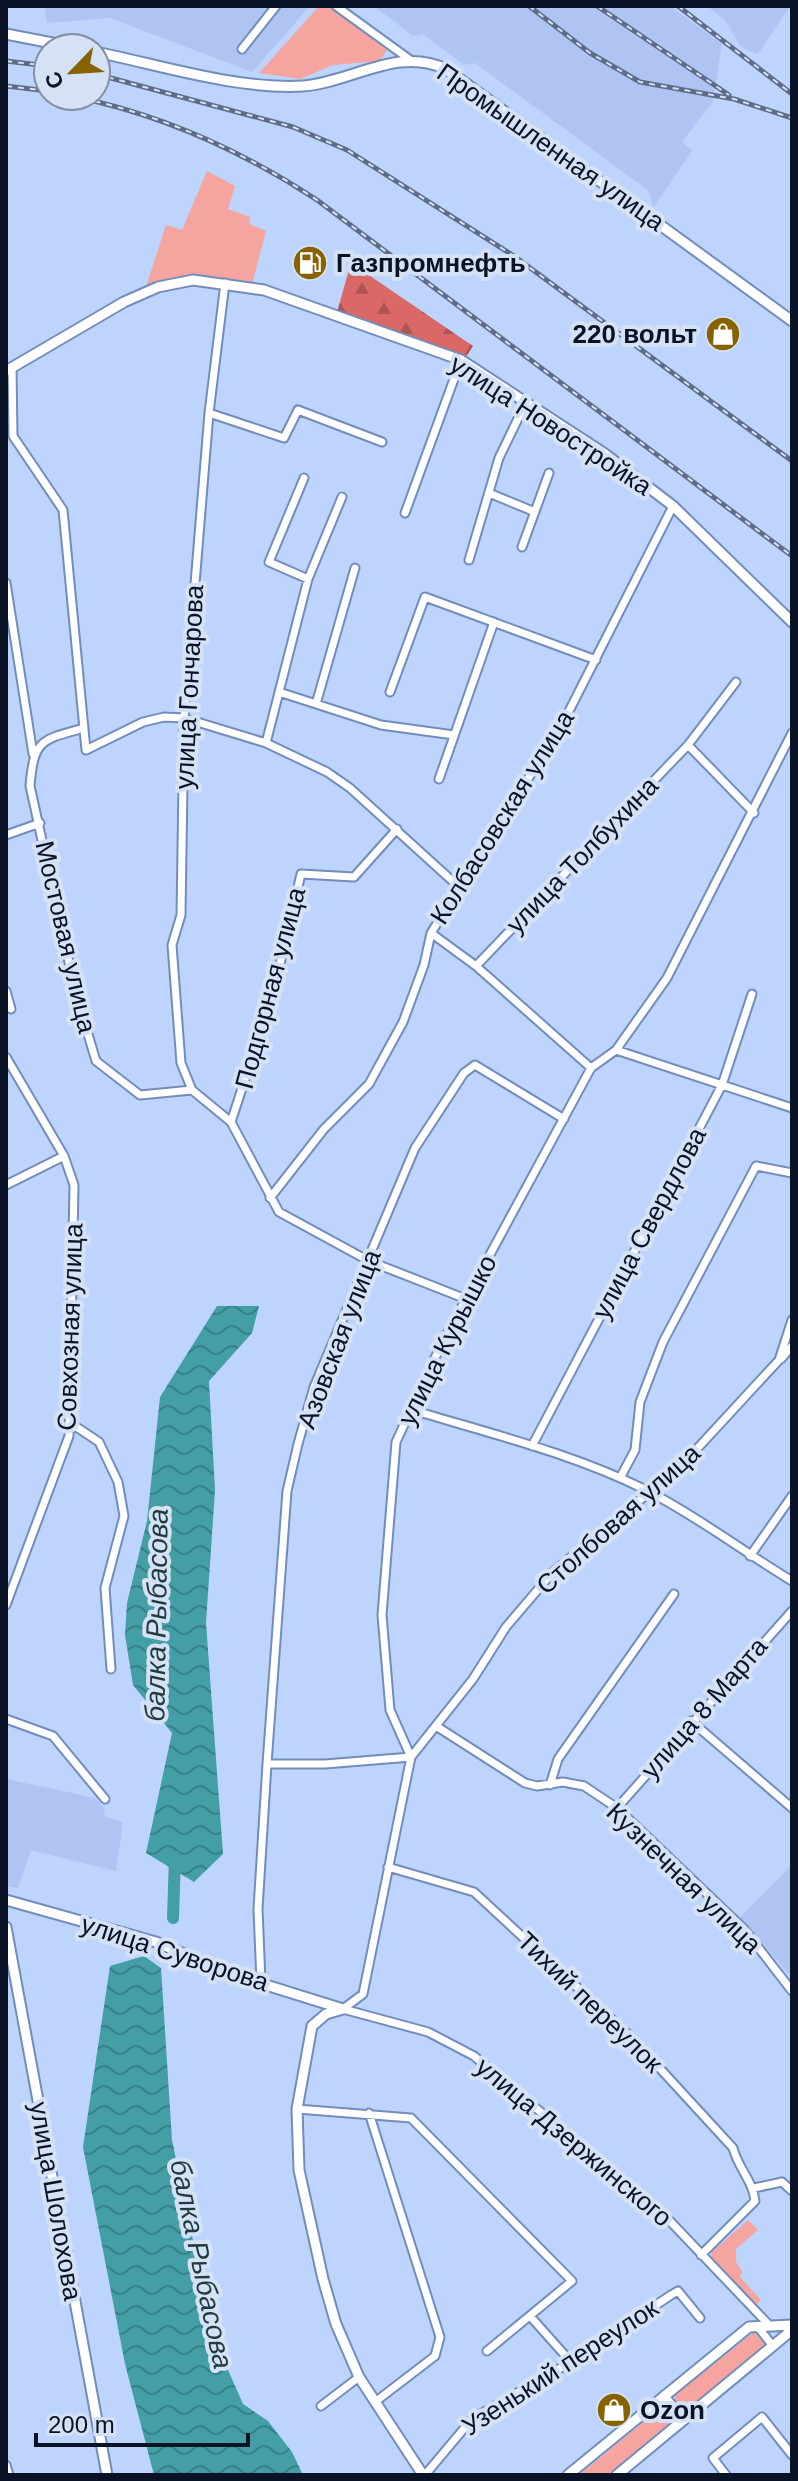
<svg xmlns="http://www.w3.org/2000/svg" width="798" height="2481" viewBox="0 0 798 2481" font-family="Helvetica,sans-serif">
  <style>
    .built { fill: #aec5f3 }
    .green { fill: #f5a4a0 }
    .forest { fill: url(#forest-firs) }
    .water { fill: url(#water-waves) }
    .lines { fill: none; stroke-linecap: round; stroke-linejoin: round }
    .river { stroke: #449ea6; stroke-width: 12 }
    .minor-casing { stroke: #728cbb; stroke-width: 11 }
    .major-casing { stroke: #728cbb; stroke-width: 13 }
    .minor { stroke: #fff; stroke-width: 7 }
    .major { stroke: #fff; stroke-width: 9 }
    .rail-casing { stroke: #5d6d89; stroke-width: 5 }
    .rail { stroke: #d5e1f5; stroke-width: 2; stroke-dasharray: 6; stroke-linecap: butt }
    .labels { text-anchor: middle; stroke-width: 8; stroke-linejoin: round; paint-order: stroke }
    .street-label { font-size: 26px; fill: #0a1325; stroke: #d5e1f5 }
    .poi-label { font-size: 26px; font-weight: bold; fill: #0a1325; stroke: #d5e1f5; text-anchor: start }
    .water-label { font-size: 28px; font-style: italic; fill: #1f3b3e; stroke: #d5e1f5 }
  </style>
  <defs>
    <pattern id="forest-firs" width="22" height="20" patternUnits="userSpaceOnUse" patternTransform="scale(2)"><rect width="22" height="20" fill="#d96866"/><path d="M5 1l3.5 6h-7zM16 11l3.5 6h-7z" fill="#ae5454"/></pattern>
    <pattern id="water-waves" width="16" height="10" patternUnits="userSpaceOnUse" patternTransform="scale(2)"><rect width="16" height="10" fill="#449ea6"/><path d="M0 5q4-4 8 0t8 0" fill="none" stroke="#378087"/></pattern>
  </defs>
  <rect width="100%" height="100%" fill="#bdd4fd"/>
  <path class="built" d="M44 6H310L252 72 110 18 47 23Z
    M374 6H670L722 44 713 101 682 142 692 151 653 208 649 191 475 63 464 65 423 34 413 36Z
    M707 6H790L758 54 741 47 725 20Z
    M6 1779 95 1798 105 1809 104 1816 123 1822 116 1871 31 1850 18 1888 6 1886Z
    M792 1865V1971L789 1974 740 1917Z"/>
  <path class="green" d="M319 6H328L387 50 379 61 333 65 300 79 259 73Z
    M207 171 235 186 228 209 250 217 249 224 266 231 252 284 191 277 145 290 166 225 182 230Z
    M748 2220 758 2230 736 2249V2262L742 2271 740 2277 761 2300 753 2307 711 2263 712 2252Z
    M754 2332 766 2346 689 2411H682L675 2403V2395Z
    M664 2405 676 2415V2421L611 2475H579Z"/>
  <path class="forest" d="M351 263 473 346 466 357 337 312Z"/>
  <path class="water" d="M217 1306H259L252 1333 209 1381 215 1490 206 1623 223 1854 194 1882 146 1853 172 1733 133 1685 125 1635 127 1603 147 1521 160 1397Z
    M144 1956 161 1968 172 2140 213 2336 243 2404 268 2421 292 2452 303 2475H154L125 2364 83 2147 110 1966Z"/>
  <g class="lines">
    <path class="river" d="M173 1918 175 1857"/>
    <g class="minor-casing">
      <path id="minor" d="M336 6 409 59
        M242 49 276 6
        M225 283 209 413 184 718 181 915 172 945 181 1063 192 1090 231 1122 279 1212 369 1261 466 1299
        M12 367 13 436 63 510 86 750 143 722 164 717 184 718 266 743 327 772 350 788 459 887
        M209 413 284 438 298 410 382 442
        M304 478 269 562 308 579
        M489 493 535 512
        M405 513 461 360
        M522 547 549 473
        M469 560 499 458 526 402
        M6 583 33 754
        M279 692 381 725 454 735
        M390 692 425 597 596 660
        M316 704 355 568
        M84 728C41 740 34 739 30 786L76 994 96 1061 140 1095 192 1090
        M266 743 308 579 342 497
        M688 745 754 813
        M439 779 494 622
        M6 835 40 823
        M431 933 476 966 591 1068
        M476 966 688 745 736 682
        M6 991 11 1009
        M616 1050 792 1108
        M6 1057 64 1156 74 1185 69 1436 6 1605
        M231 1122 273 994 301 874 354 877 397 829
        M6 1185 64 1156
        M270 1198 324 1129 369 1084 403 1022 424 965 431 933 563 723 673 506
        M781 1359 792 1346
        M409 1409C488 1433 572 1453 646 1490 697 1516 744 1552 792 1581
        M69 1422 99 1442 118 1482 124 1516 105 1588 111 1669
        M532 1446 722 1085 752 994
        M620 1478 635 1450 640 1402 663 1342 756 1166 792 1173
        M750 1556 792 1496
        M6 1719 53 1736 105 1799
        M691 1721 792 1808
        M436 1726 525 1783 537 1786 563 1782 584 1786 617 1808 744 1929 792 1991
        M411 1757 473 1679 506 1627 552 1573 682 1465 779 1360 792 1320
        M267 1764H325L411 1757
        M550 1785 558 1759 674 1594
        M617 1808 792 1611
        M388 1867 474 1892 632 2038 733 2148C738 2168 753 2181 755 2201L701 2255
        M261 1982 258 1909 267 1764 287 1491 298 1444 314 1387 415 1148 464 1073 475 1065 564 1119
        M343 2009 363 1994 411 1757 390 1710 382 1615 396 1442 441 1345 591 1068 616 1050 667 978 792 733
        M343 2009 428 2032 474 2056 668 2219 770 2326
        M297 2109 411 2118 572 2281 487 2351
        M369 2113 440 2337 435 2356 375 2402
        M754 2188 782 2182 792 2191
        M530 2316 571 2362
        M757 2326 773 2346
        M664 2395 685 2420
        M321 2406 359 2377
        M6 2465 9 2475
        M425 2475 472 2419 571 2362 671 2295 678 2291 700 2318
        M726 2475 713 2458 762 2417 792 2455"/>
    </g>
    <g class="major-casing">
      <path id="major" d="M6 34 78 48
        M96 52C160 65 238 90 303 86 353 82 397 46 446 69L792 321
        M6 371 124 302 158 287 193 280 264 290 461 360 605 454 673 506 792 622
        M6 1900 156 1942 231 1974 343 2009
        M6 1927 107 2475
        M343 2009 326 2014 312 2026 297 2109 299 2170 323 2279 336 2324 359 2377 423 2475
        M568 2475 749 2327 792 2325
        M617 2475 792 2330"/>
    </g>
    <use href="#minor" class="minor"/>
    <use href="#major" class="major"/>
    <g class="rail-casing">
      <path id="rail" d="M529 6 590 53 640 82 734 99 792 118
        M597 6 729 95
        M678 6 792 94
        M6 61 48 66
        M96 74 293 127 347 150 514 256 792 461
        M6 86 48 91
        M71 96C161 114 241 150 317 200L792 556"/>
    </g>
    <use href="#rail" class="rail"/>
  </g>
  <defs>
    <g id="fuel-disc" transform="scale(1.8)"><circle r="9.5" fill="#876200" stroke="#d5e1f5"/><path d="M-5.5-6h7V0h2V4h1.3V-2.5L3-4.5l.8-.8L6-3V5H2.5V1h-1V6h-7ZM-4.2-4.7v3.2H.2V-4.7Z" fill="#fff"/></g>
    <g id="shop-disc" transform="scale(1.8)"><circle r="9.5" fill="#876200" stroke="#d5e1f5"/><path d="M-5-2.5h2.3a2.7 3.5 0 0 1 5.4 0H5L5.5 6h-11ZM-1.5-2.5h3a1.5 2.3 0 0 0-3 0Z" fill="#fff"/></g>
  </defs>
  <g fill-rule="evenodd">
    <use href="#fuel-disc" x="310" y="263"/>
    <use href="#shop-disc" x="723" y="334"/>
    <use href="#shop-disc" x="614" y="2410"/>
  </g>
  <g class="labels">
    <g class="street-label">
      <text transform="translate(551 147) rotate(35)" y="9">Промышленная улица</text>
      <text transform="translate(551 425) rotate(33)" y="9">улица Новостройка</text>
      <text transform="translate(189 687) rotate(-87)" y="9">улица Гончарова</text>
      <text transform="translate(502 817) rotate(-58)" y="9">Колбасовская улица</text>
      <text transform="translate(582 855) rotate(-46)" y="9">улица Толбухина</text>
      <text transform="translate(66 937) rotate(77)" y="9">Мостовая улица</text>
      <text transform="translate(270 988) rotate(-75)" y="9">Подгорная улица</text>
      <text transform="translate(649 1223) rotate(-62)" y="9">улица Свердлова</text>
      <text transform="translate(70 1327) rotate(-88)" y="9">Совхозная улица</text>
      <text transform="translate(339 1339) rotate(-69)" y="9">Азовская улица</text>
      <text transform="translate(447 1340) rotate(-63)" y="9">улица Курышко</text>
      <text transform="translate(618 1519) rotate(-42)" y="9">Столбовая улица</text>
      <text transform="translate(704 1708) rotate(-49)" y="9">улица 8 Марта</text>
      <text transform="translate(684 1878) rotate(44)" y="9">Кузнечная улица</text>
      <text transform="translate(175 1953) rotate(18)" y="9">улица Суворова</text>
      <text transform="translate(590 2002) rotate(44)" y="9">Тихий переулок</text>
      <text transform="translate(574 2142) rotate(40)" y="9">улица Дзержинского</text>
      <text transform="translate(56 2201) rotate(80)" y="9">улица Шолохова</text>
      <text transform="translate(560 2367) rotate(-33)" y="9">Узенький переулок</text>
    </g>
    <g class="poi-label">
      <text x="336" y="272">Газпромнефть</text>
      <text x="697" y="343" text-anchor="end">220 вольт</text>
      <text x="640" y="2419">Ozon</text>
    </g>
    <g class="water-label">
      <text transform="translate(156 1615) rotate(-89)" y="10">балка Рыбасова</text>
      <text transform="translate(202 2264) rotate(78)" y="10">балка Рыбасова</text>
    </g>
  </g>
  <rect width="798" height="2481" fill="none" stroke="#0a1325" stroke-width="16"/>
  <g transform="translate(72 72) rotate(245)"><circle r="38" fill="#d5e1f5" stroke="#848fa2" stroke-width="2"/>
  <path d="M0-6L14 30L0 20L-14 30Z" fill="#876200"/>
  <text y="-12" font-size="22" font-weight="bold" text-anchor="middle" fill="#0a1325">С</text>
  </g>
  <path d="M36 2433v12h212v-12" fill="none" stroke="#0a1325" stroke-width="4"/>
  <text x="48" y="2433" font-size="24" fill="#0a1325" stroke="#d5e1f5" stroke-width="6" paint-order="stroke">200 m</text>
</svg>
